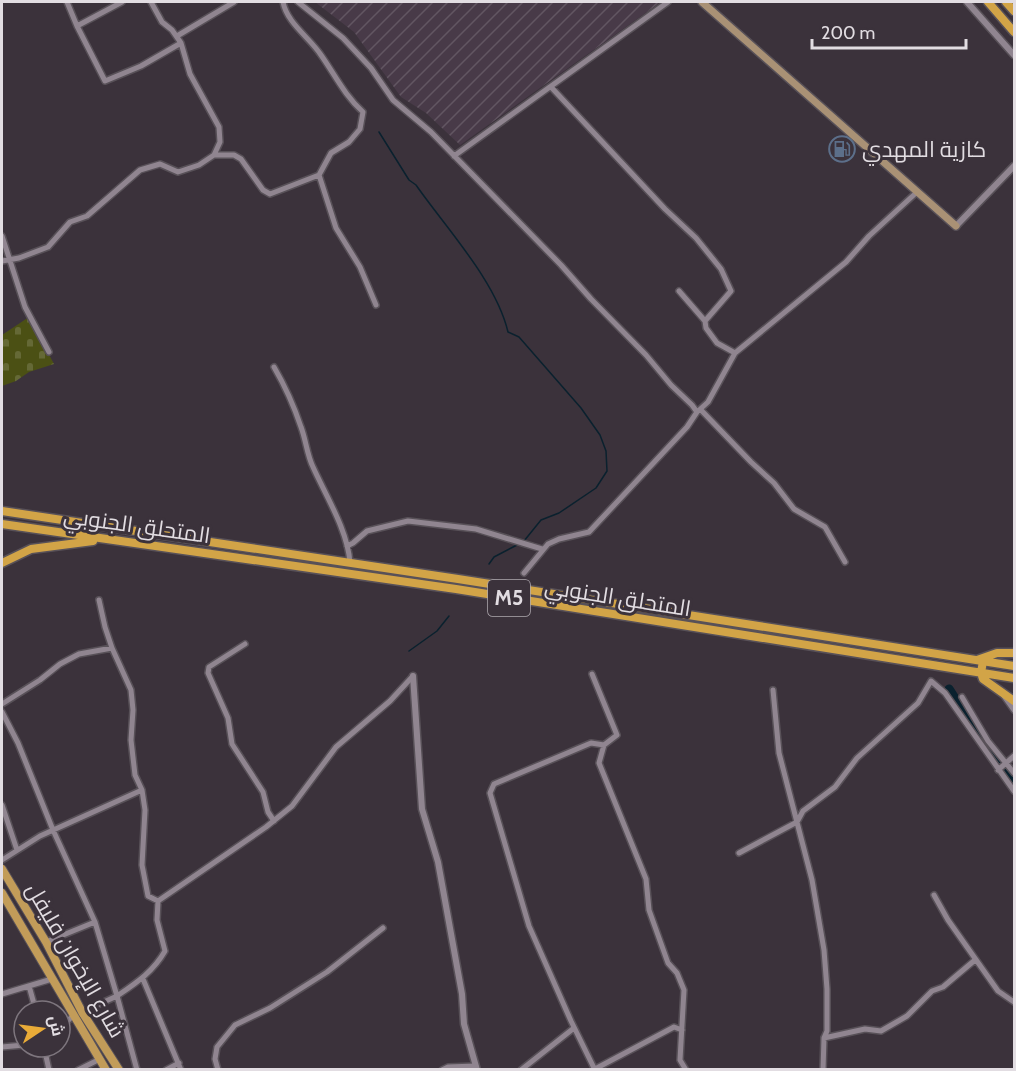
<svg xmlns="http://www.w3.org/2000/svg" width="1016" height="1071" viewBox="0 0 1016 1071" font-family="Cabin,Cairo,sans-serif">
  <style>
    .industrial { fill: url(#industrial-furrows) }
    .cemetery { fill: url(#cemetery-stones) }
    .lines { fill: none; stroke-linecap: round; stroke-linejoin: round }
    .stream { stroke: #0a212e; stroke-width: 1.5 }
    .river { stroke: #0a212e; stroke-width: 9 }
    .minor-casing { stroke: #585158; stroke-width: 8 }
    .tertiary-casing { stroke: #585158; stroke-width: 9 }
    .secondary-casing { stroke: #585158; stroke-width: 10 }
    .primary-casing { stroke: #585158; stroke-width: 10 }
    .trunk-casing { stroke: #585158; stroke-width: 11 }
    .minor { stroke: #908590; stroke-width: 5 }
    .tertiary { stroke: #908590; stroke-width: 6 }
    .secondary { stroke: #a99175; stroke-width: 7 }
    .primary { stroke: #c29c59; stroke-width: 8 }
    .trunk { stroke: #d2a447; stroke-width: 8 }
    .labels { text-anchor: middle; stroke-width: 6; stroke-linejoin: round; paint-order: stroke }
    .shield { fill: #3b323b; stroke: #b0aab0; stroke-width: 1.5 }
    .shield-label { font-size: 21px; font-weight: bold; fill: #e2dde2 }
    .poi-label { font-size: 22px; fill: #e2dde2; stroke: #3b323b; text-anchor: start }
    .street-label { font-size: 22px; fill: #e2dde2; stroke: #3b323b }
  </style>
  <defs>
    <pattern id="industrial-furrows" width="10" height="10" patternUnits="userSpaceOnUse" patternTransform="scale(1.5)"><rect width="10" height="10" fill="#483a48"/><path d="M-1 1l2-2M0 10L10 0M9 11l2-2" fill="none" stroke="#625662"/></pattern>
    <pattern id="cemetery-stones" width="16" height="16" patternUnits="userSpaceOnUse" patternTransform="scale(1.5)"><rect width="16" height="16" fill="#4b5014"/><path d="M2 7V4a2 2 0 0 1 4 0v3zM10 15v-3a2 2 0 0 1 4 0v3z" fill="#656936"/></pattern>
  </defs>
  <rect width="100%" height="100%" fill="#3b323b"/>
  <path class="industrial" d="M315 2H661L460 145 426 113 401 97 354 32Z"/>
  <path class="cemetery" d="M29 317 54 364 29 372 16 381 2 386V335Z"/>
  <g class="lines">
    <path class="stream" d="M379 132 409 180 416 185C446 228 496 281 508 332L519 337 581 408 600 435 606 451 607 471 596 488 559 513 541 520 524 541
      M489 564 494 557 517 545
      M409 651 437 631 449 616"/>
    <path class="river" d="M949 689C969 721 990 752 1014 781"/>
    <g class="minor-casing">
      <path id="minor" d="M67 2 77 26 105 81 141 66 181 43
        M151 2 162 22 172 30 181 43 190 74 219 127 220 142 214 155
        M283 2C287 23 309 37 321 55 335 75 345 96 363 112L360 129 349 142 331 153 319 175 336 228 360 267 376 305
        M298 2 343 38 371 68 393 100 431 132 561 265 591 299 646 355 671 385 692 405 697 412
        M77 26 122 2
        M177 36 234 2
        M551 87 665 209 696 238 721 269 731 291 705 321
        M454 156 668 2
        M2 236 25 307 49 352
        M2 261 19 258 48 247 70 222 87 216 140 170 160 164 178 172 199 165 214 155H234L241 159 263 190 270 194 319 175
        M679 291 705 321 706 328 717 343 735 353
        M274 367C285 386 294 406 301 427 306 440 307 455 313 467 326 496 348 531 350 563
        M701 410 751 462 774 483 794 509 825 527 845 562
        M347 546 353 543 367 531 408 521 476 529 542 549
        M524 573 548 544 559 539 589 532 687 427 697 412 708 402 735 353 846 262 869 236 917 192
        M99 600 105 627 112 648 131 690 133 710 131 740 135 775 142 790 145 810 142 865 148 896 158 901
        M245 644 209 667 208 673 228 718 232 744 263 792 268 812 274 821
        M592 674 617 735 604 745 599 763 646 879 649 910 668 963 677 973 684 990 680 1060 686 1070
        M773 690 779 753 812 880 824 950 827 989V1031L824 1038 823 1070
        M1004 696 1014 710
        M962 697 988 741 1014 773
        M2 704 40 680 60 664 79 654 112 648
        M2 712 18 743 53 830 95 922 117 996C136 983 153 972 165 951L157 920 158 901 266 827 292 806 336 747 390 701 413 676
        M998 770 1014 756
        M2 805 17 850
        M739 853 797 822 803 811 835 787 857 758 918 703 931 681 945 693 1014 791
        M2 860 40 836 142 790
        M934 895 948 920 998 991 1014 1002
        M46 942 95 922
        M143 979 181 1070
        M29 986 36 1011
        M2 994 52 979
        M82 1012 117 996 137 1070
        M60 1028 74 1015
        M824 1038 865 1029 881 1031 907 1016 932 991 943 987 975 960
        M2 1047 24 1045
        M44 1047 49 1070
        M595 1069 674 1027 682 1030
        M78 1070 100 1059
        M166 1070 179 1063
        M218 1070 215 1059 217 1047 235 1025 270 1008 327 972 383 928
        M442 1070 448 1067 476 1066
        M521 1070 574 1028
        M595 1070 571 1021 529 926 490 793 494 784 591 743 604 745"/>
    </g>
    <g class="tertiary-casing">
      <path id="tertiary" d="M967 2 1014 55
        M956 226 1014 166
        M413 676 422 809 438 862 462 994 464 1024 477 1070"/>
    </g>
    <g class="secondary-casing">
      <path id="secondary" d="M702 2 956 226"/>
    </g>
    <g class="primary-casing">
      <path id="primary" d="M2 869 46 942 82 1012 119 1070
        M2 893 106 1070"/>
    </g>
    <g class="trunk-casing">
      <path id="trunk" d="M988 2 1014 32
        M1006 2 1014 11
        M2 511 458 579 1014 666
        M2 524 456 589 1014 678
        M2 563 31 549 93 541
        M977 660 997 653H1014
        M983 661 981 673 983 679 1014 701"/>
    </g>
    <use href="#minor" class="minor"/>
    <use href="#tertiary" class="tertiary"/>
    <use href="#secondary" class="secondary"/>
    <use href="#primary" class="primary"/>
    <use href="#trunk" class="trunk"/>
  </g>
  <defs>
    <g id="fuel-ring" transform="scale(1.35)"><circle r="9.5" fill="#3b323b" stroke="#5c6f8a" stroke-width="1.5"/><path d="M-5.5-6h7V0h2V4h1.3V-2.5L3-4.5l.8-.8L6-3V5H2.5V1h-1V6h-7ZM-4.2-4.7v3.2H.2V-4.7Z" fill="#5c6f8a"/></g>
  </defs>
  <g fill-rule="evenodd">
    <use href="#fuel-ring" x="842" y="149"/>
  </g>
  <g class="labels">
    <rect class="shield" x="488" y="580" width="42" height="36" rx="4.5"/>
    <g class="shield-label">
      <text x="509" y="605">M5</text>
    </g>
    <g class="poi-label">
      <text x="862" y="157">كازية المهدي</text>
    </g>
    <g class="street-label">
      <text transform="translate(137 525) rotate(8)" y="8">المتحلق الجنوبي</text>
      <text transform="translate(618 597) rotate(9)" y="8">المتحلق الجنوبي</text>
      <text transform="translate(76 960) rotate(60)" y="8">شارع الإخوان فليفل</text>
    </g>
  </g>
  <rect width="1016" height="1071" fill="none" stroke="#e2dde2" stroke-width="6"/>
  <g transform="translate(42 1029) rotate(77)"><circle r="28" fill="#3b323b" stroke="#7e767e" stroke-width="1.5"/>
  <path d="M0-4.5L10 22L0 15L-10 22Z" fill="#e9ab38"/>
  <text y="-9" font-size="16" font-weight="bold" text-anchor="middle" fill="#e2dde2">ش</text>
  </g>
  <path d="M812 39v9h154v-9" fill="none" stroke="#e2dde2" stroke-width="3"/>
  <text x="821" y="39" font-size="18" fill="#e2dde2" stroke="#3b323b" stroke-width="4.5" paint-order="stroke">200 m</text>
</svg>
